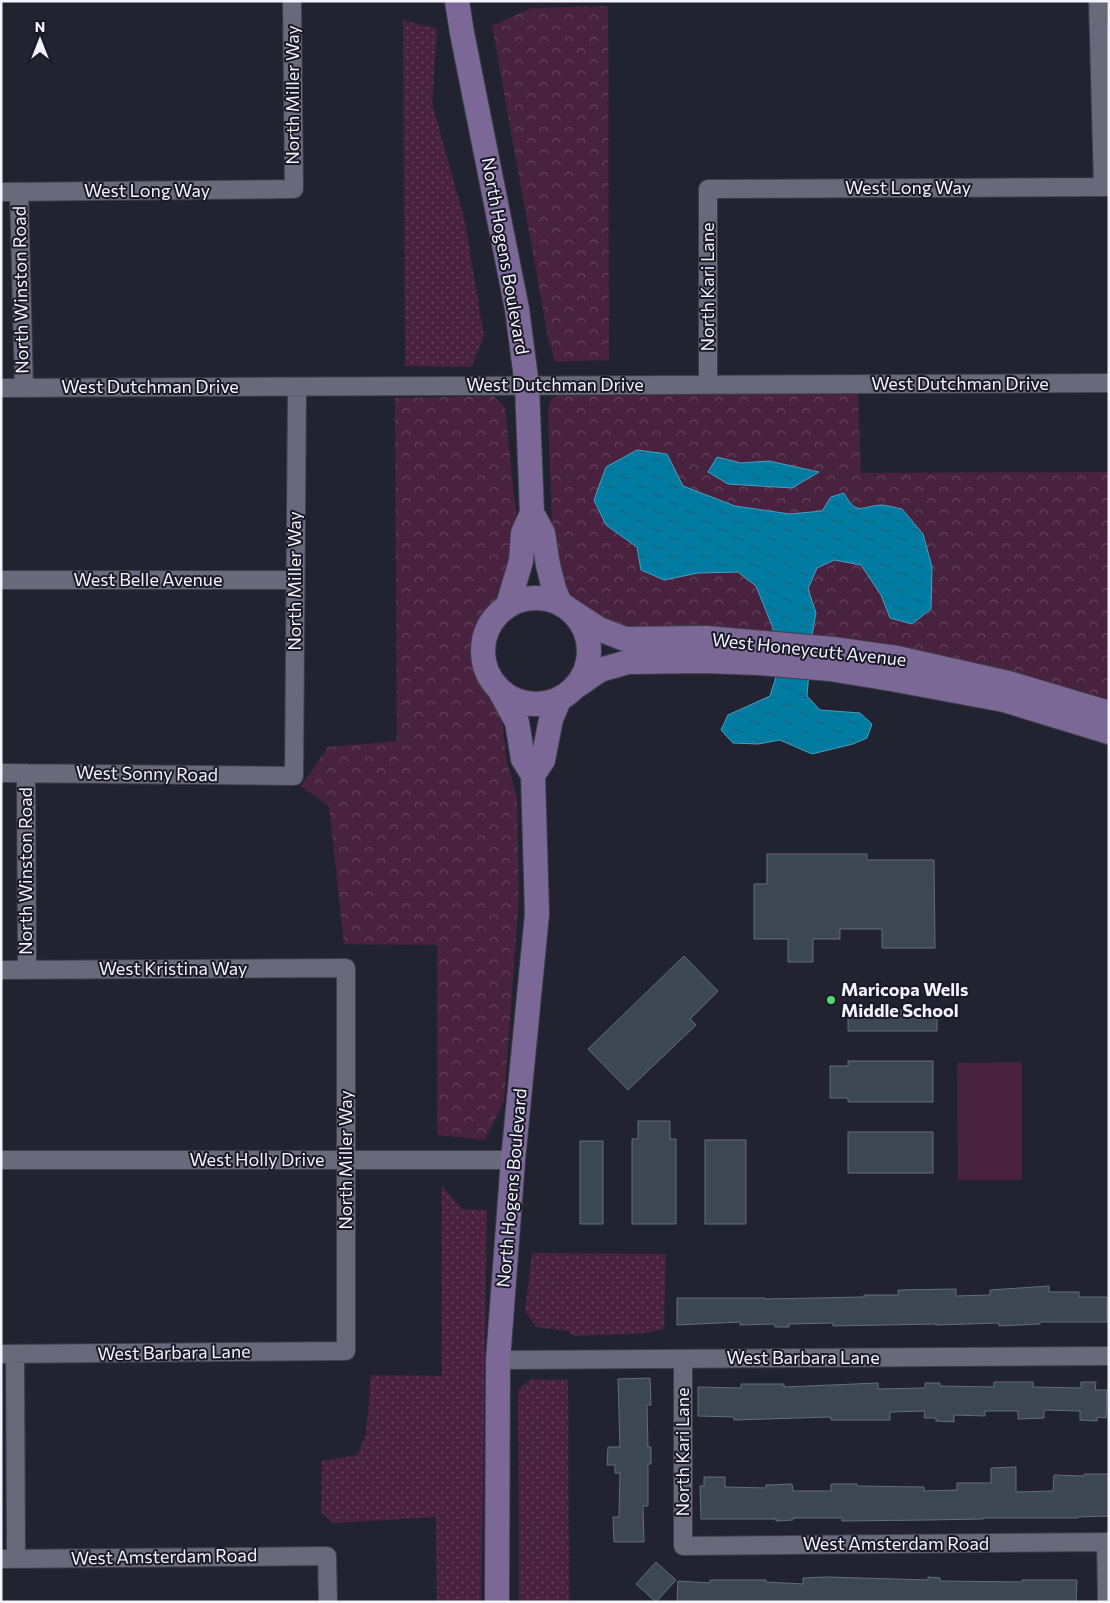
<svg xmlns="http://www.w3.org/2000/svg" width="1110" height="1603" viewBox="0 0 1110 1603" font-family="Commissioner,sans-serif">
  <style>
    .grass { fill: url(#grass-dots) }
    .park { fill: url(#park-crowns) }
    .garden { fill: #492240 }
    .water { fill: url(#water-ripples); stroke: #499fbd }
    .building { fill: #3d4754; stroke: #626d7b }
    .lines { fill: none; stroke-linecap: round; stroke-linejoin: round }
    .street-casing { stroke: #3f3f4a; stroke-width: 20 }
    .secondary-casing { stroke: #3f3f4a; stroke-width: 26 }
    .street { stroke: #68697a; stroke-width: 18 }
    .secondary { stroke: #7b6896; stroke-width: 24 }
    .poi-dot { fill: #55d671; stroke: #191927; stroke-width: 2 }
    .labels { text-anchor: middle; stroke-width: 4; stroke-linejoin: round; paint-order: stroke }
    .street-label { font-size: 18px; fill: #f2f3fd; stroke: #191927 }
    .poi-label { font-size: 18px; font-weight: bold; fill: #f2f3fd; stroke: #191927; text-anchor: start }
  </style>
  <defs>
    <pattern id="grass-dots" width="8" height="8" patternUnits="userSpaceOnUse" patternTransform="scale(1.25)"><rect width="8" height="8" fill="#492240"/><path d="M2 2h.1M6 6h.1" fill="none" stroke="#64435c" stroke-width="1.8" stroke-linecap="round"/></pattern>
    <pattern id="park-crowns" width="20" height="18" patternUnits="userSpaceOnUse" patternTransform="scale(1.25)"><rect width="20" height="18" fill="#492240"/><path d="M2 6a3 3 0 1 1 6 0M12 15a3 3 0 1 1 6 0" fill="none" stroke="#64435c"/></pattern>
    <pattern id="water-ripples" width="26" height="14" patternUnits="userSpaceOnUse" patternTransform="scale(1.25)"><rect width="26" height="14" fill="#007ba1"/><path d="M2 4q2-2 4 0t4 0M15 11q2-2 4 0t4 0" fill="none" stroke="#21647b"/></pattern>
  </defs>
  <rect width="100%" height="100%" fill="#222331"/>
  <path class="grass" d="M403 20 437 29 432 103 465 222 484 337 471 367 405 366Z
    M442 1186 462 1209 487 1210 481 1602H437L436 1517 333 1523 321 1512 322 1461 357 1455 366 1434 371 1375 442 1376Z
    M532 1253 666 1254 664 1329 646 1333 574 1336 568 1331 536 1327 525 1311Z
    M531 1379 568 1380 569 1602H519L518 1390Z"/>
  <path class="park" d="M608 6 609 360 555 362 548 337 492 26 531 8Z
    M567 392 858 394 861 473 1109 472V700L970 661 753 630 639 629 598 618 583 608 565 588 553 556 548 407 552 398Z
    M493 396 505 407 516 514 505 587 472 636 483 689 501 712 507 763 517 798 519 896 504 1101 485 1140 437 1135V945L344 944 329 806 301 786 328 747 397 741 395 398Z"/>
  <path class="garden" d="M1022 1062V1180H958L957 1063Z"/>
  <path class="water" d="M637 450 667 454 683 486 735 506 790 514 822 511 831 497 844 493C857 517 861 506 881 505 888 505 895 508 902 509L923 534 932 567 931 609 912 624 890 618 881 595 861 565 834 560 817 568 808 589 816 613 812 635 807 696 820 710 860 713 872 724 867 738 853 744 812 754 780 740 758 744 733 743 721 730 728 715 770 696 776 677 773 628 756 586 738 572 698 573 664 580 641 570 637 547 606 525 594 500 606 467Z
    M717 457 741 463 769 461 819 472 792 488 728 484 708 472Z"/>
  <path class="building" d="M767 854H867V860H934L935 948H882V929H840V939H813V962H788V939H754V884H767Z
    M684 956 718 991 690 1019 696 1025 628 1090 588 1049Z
    M848 1010H937V1031H848Z
    M848 1061H933V1102H848V1098H830V1066H848Z
    M638 1121H670V1139H676V1224H632V1139H638Z
    M848 1132H933V1173H848Z
    M705 1140H746V1224H705Z
    M580 1141H603V1224H580Z
    M1049 1286V1292H1079V1297H1107V1322H1040V1324L999 1326V1323L936 1325V1324L833 1326V1323L789 1324V1327H775L774 1324 740 1325V1322L677 1325V1298H765V1299L864 1297V1295H898V1290L956 1289V1296L990 1295V1290Z
    M650 1378 651 1405H647L648 1447H651V1464H648V1506H643L644 1542H614L613 1517H619L620 1473H615V1465H607L608 1447H620L618 1379Z
    M994 1382H1033V1387L1081 1388V1382H1096L1095 1390H1107L1106 1418 1097 1417V1421L1080 1420V1411L1044 1410V1418L1018 1419V1411H985V1416L954 1415V1422L936 1421V1418H924L925 1411 890 1412V1420H831V1417L734 1420V1417L698 1416V1387L741 1388V1384H784V1387L878 1383V1389L925 1388V1383H940V1386L994 1387Z
    M1016 1467V1492L1053 1491 1054 1475 1084 1476V1474H1109V1516L1078 1517V1518H983V1519L927 1520 842 1521V1518H793V1520L776 1521V1519H701L700 1486H704V1477H725V1487L766 1488V1485L792 1484 793 1491H831V1484H857V1486L924 1487V1491L957 1490V1483H991V1468Z
    M656 1562 676 1580 656 1602 636 1584Z
    M827 1577 928 1580V1577L940 1578V1581L1022 1582V1580H1077L1076 1602H677L678 1581 710 1583V1580H766V1582L803 1584V1578Z"/>
  <g class="lines">
    <g class="street-casing">
      <path id="street" d="M1098 1 1103 187
        M1 192 294 189 292 1
        M19 192 24 388
        M708 385V189L1109 187
        M1 388 1109 383
        M1 580H295
        M1 773 294 776 297 387
        M26 773 27 970
        M1 970 346 968V1351L1 1354
        M1 1160H513
        M15 1354 16 1559
        M683 1359V1546L1109 1542
        M498 1360 1109 1356
        M1106 1542 1107 1602
        M1 1559 327 1556 328 1602"/>
    </g>
    <g class="secondary-casing">
      <path id="secondary" d="M457 1 462 33 517 309 527 386 532 513 523 533 521 561 508 605
        M532 513 543 533 548 565 554 589 560 603
        M483 651a53 53 0 1 1 106 0a53 53 0 1 1-106 0Z
        M570 610 599 629 625 639 706 638 833 649 897 658 1008 683 1109 713
        M577 686 600 670 628 662 705 661 759 663 830 669 891 679 1004 700 1109 732
        M533 775 543 760 551 719 559 700
        M497 1602 498 1360 513 1160 537 914 533 775 523 759 517 722 501 693"/>
    </g>
    <use href="#street" class="street"/>
    <use href="#secondary" class="secondary"/>
  </g>
  <circle class="poi-dot" cx="831" cy="1000" r="5"/>
  <g class="labels">
    <g class="street-label">
      <text transform="translate(293 95) rotate(-90)" y="6">North Miller Way</text>
      <text x="908" y="194">West Long Way</text>
      <text x="147" y="197">West Long Way</text>
      <text transform="translate(505 256) rotate(80)" y="6">North Hogens Boulevard</text>
      <text transform="translate(708 287) rotate(-90)" y="6">North Kari Lane</text>
      <text transform="translate(21 290) rotate(-91)" y="6">North Winston Road</text>
      <text x="960" y="390">West Dutchman Drive</text>
      <text x="555" y="391">West Dutchman Drive</text>
      <text x="150" y="393">West Dutchman Drive</text>
      <text x="148" y="586">West Belle Avenue</text>
      <text transform="translate(295 581) rotate(-90)" y="6">North Miller Way</text>
      <text transform="translate(809 650) rotate(6)" y="6">West Honeycutt Avenue</text>
      <text transform="translate(147 774) rotate(1)" y="6">West Sonny Road</text>
      <text transform="translate(26 871) rotate(-90)" y="6">North Winston Road</text>
      <text x="173" y="975">West Kristina Way</text>
      <text x="257" y="1166">West Holly Drive</text>
      <text transform="translate(346 1160) rotate(-90)" y="6">North Miller Way</text>
      <text transform="translate(512 1188) rotate(-85)" y="6">North Hogens Boulevard</text>
      <text transform="translate(174 1353) rotate(-1)" y="6">West Barbara Lane</text>
      <text x="803" y="1364">West Barbara Lane</text>
      <text transform="translate(683 1452) rotate(-90)" y="6">North Kari Lane</text>
      <text x="896" y="1550">West Amsterdam Road</text>
      <text transform="translate(164 1557) rotate(-1)" y="6">West Amsterdam Road</text>
    </g>
    <g class="poi-label">
      <text x="841" y="996">Maricopa Wells<tspan x="841" dy="21">Middle School</tspan></text>
    </g>
  </g>
  <rect width="1110" height="1603" fill="none" stroke="#f2f3fd" stroke-width="5"/>
  <g transform="translate(40 40)" stroke="#191927" stroke-width="4" paint-order="stroke">
  <path d="M0-4L9 19L0 12L-9 19Z" fill="#f2f3fd"/>
  <text y="-8" font-size="14" font-weight="bold" text-anchor="middle" fill="#f2f3fd">N</text>
  </g>
</svg>
